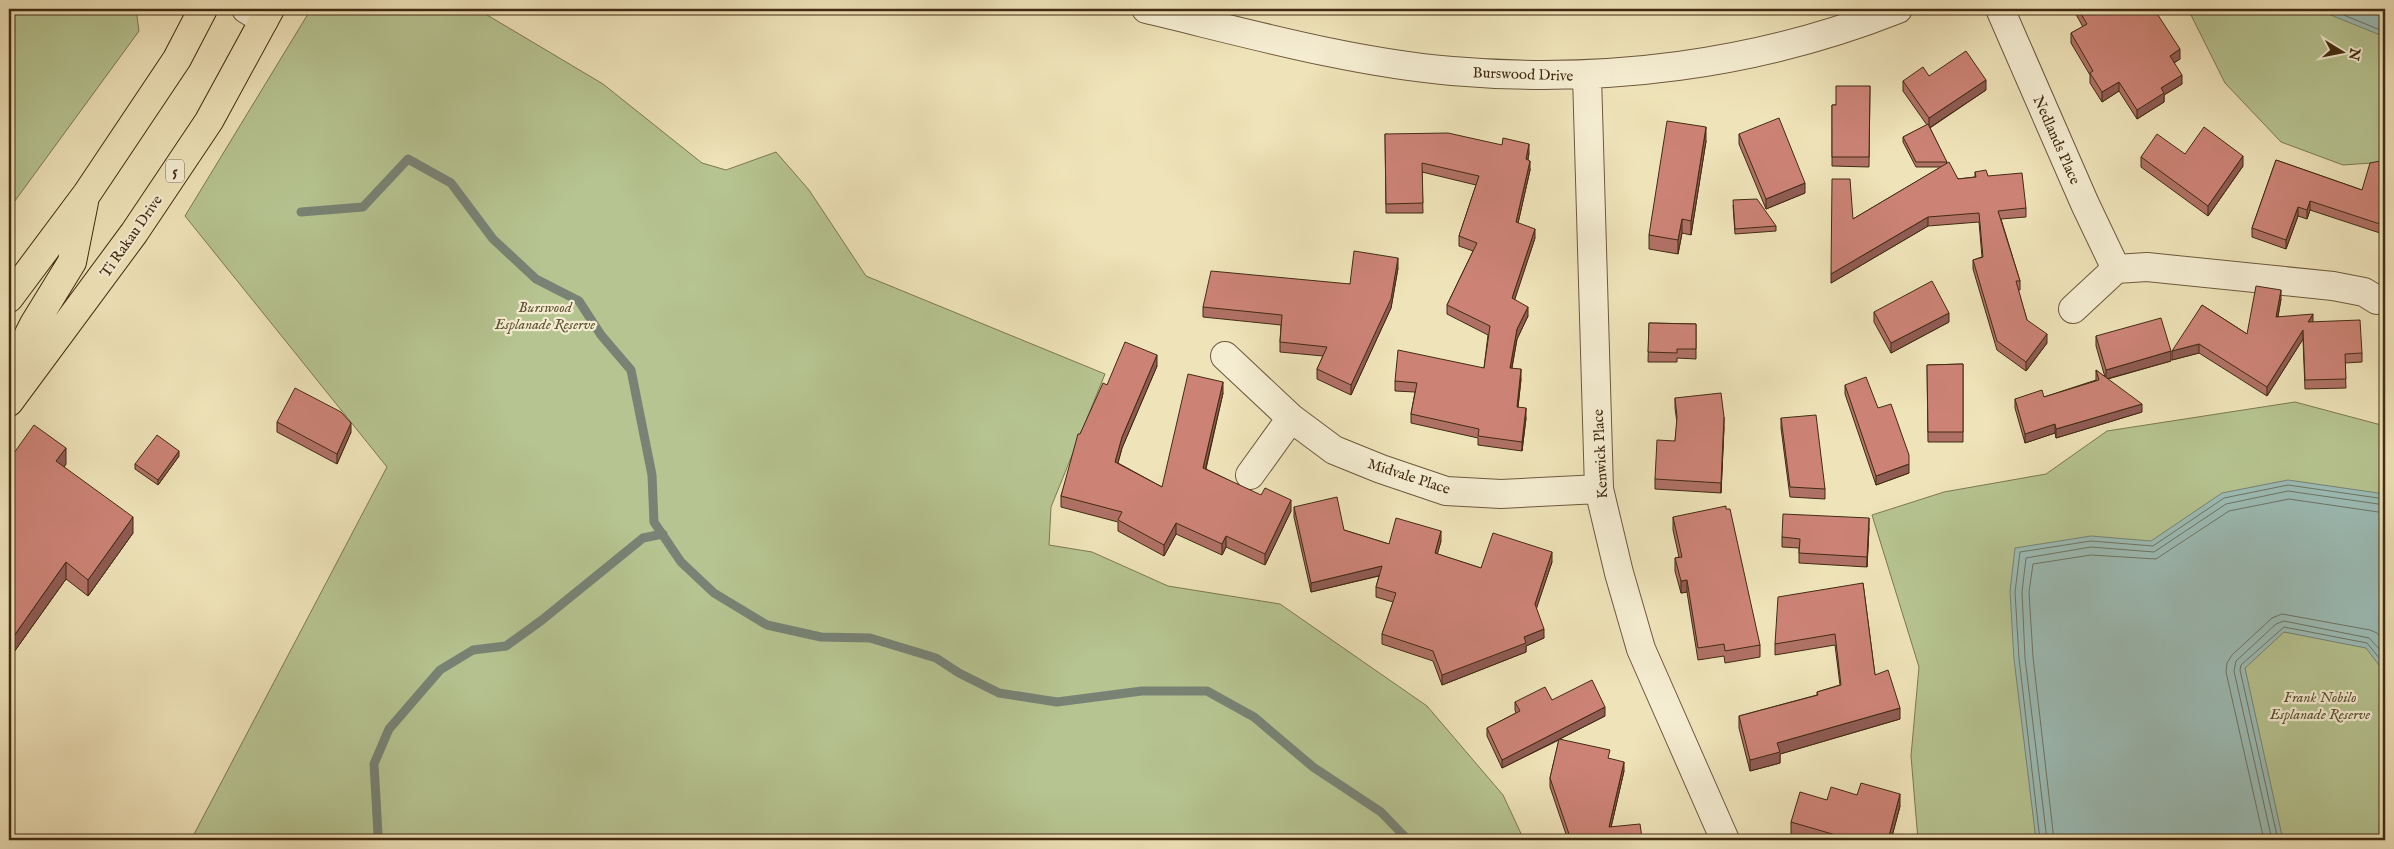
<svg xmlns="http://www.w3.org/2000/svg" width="2394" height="849" viewBox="0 0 2394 849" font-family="'IM FELL English',serif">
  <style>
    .green { fill: #b6c491; stroke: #7c7852 }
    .water { fill: #9cbdb7; stroke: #788375 }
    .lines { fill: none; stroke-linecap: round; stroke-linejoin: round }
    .shore { stroke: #6f7464; stroke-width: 1 }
    .stream { stroke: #788375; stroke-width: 9 }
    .minor-casing { stroke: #6d593c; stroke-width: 30 }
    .major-casing { stroke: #422b12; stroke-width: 30 }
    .minor { stroke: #f5edd2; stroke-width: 28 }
    .major { stroke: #efe3b9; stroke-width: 28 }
    .wall { fill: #af7165; stroke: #422b12 }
    .shaded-wall { fill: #8f5c53; stroke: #422b12 }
    .building { fill: #cc8376; stroke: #422b12 }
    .labels { text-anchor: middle; stroke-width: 4.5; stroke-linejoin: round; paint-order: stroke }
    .shield { fill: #f5edd2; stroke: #78654c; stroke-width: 1 }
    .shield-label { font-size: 14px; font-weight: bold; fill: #422b12 }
    .street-label { font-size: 15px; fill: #422b12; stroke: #f5edd2 }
    .park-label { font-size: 15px; font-style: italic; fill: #5f5132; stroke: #f5edd2 }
  </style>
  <rect width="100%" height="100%" fill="#efe3b9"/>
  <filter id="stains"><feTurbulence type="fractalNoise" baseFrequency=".004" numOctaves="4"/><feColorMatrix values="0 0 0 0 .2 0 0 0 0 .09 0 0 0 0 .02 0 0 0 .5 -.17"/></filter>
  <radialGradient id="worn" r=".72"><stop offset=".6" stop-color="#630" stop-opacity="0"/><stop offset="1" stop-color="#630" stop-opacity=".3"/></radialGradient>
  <path class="green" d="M9 9H136L139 31 9 209Z
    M311 9H477L603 84 702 163 726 170 776 152 809 190 866 276 1105 374 1051 507 1049 545 1092 552 1168 586 1280 604 1427 706 1503 795 1524 840H191L387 467 185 216Z
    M2188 9H2385V162L2343 165 2281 142 2225 83Z
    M2295 402 2385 426V840H1918L1911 756 1919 667 1872 515 1944 492 2046 474 2107 431Z"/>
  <path class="water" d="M2316 9H2385V37Z
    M2288 480 2385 494V673L2366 648 2284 632 2245 668 2283 840H2036L2014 659 2010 591 2015 548 2091 536 2151 541 2222 493Z"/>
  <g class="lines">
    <path class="shore" d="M2329 9 2385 32
      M2040 840 2019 658 2015 592 2020 552 2091 541 2153 546 2224 498 2288 485 2385 499
      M2047 840 2025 658 2022 592 2026 558 2091 547 2154 552 2226 504 2288 491 2385 505
      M2054 840 2033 657 2029 592 2033 564 2091 555 2156 559 2229 511 2289 499 2385 513
      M2264 840 2226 672 2227 663 2232 655 2272 618 2282 614 2370 630 2377 633 2385 643
      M2272 840 2234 671 2236 661 2276 624 2284 621 2369 638 2385 655
      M2278 840 2240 670 2241 665 2284 627 2367 643 2385 665"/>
    <path class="stream" d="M301 212 363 207 408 159 451 183 493 239 536 279 579 301 601 335 631 370 652 475 654 522 681 562 714 593 767 625 821 637 870 638 936 658 959 673 999 693 1057 702 1142 691H1207L1254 717 1313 767 1381 812 1408 840
      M380 840 378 834 374 764 389 729 440 670 473 650 506 646 542 620 643 538 663 534"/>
    <g class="minor-casing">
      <path id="minor" d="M246 9 264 20
        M1146 9C1247 33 1349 62 1452 71 1604 84 1757 65 1898 9
        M2000 9 2085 204 2116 269 2147 267 2333 286 2364 292 2377 300
        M1587 76 1599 489 1619 573 1641 649 1725 840
        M2073 309 2116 269
        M1225 356 1291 418 1334 450 1381 469 1446 491 1501 494 1599 489
        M1250 475 1291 418"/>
    </g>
    <g class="major-casing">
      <path id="major" d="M9 298 86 195 177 59 203 9
        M26 379 20 364 24 344 34 324 72 262 84 202
        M9 402 134 233 209 121 270 9"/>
    </g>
    <use href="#minor" class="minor"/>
    <use href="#major" class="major"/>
  </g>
  <path class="wall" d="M2073 9H2154L2180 59 2174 63 2182 84 2164 95V102L2137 119 2119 91 2102 102 2090 83V75L2071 43V33L2083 27Z
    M1929 76 1986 90 1930 128 1947 163 1958 179 1975 177V172L1988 176 2026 208V217L2001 219 2020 281V290H2018L2027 320 2047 343 2026 371 1997 350 1973 269V260L1982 257 1979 222 1928 226 1831 283 1853 219 1941 167H1916L1903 142V137L1927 125 1903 91V81Z
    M1870 86 1869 167 1832 166V105H1836Z
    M1385 134 1529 153 1528 160 1530 170 1518 223 1535 238 1514 300 1528 316 1517 339 1512 368 1521 379 1518 407 1526 418 1522 451 1478 445V438L1411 423V414L1415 392 1395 391V381L1484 368 1488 335 1447 314V305L1473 251 1459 246V236L1476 185 1422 172 1423 213H1386Z
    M1739 134 1805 193 1766 209 1739 144Z
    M1706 141 1691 235 1682 233 1678 254 1649 249V235Z
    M2185 154 2243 166 2208 216 2141 167V157Z
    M2276 160 2362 190 2385 160V250L2383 234 2310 210 2307 219 2298 216 2286 249 2252 237V228Z
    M1733 205 1776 226V231L1735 234Z
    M1398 268 1391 308 1351 395 1317 379V369L1323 356 1280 352V342L1281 325 1203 317V307L1350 284Z
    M2281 299 2278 317 2313 322 2362 353V362L2345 363 2346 388 2305 389 2303 339 2267 396 2199 353 2172 360 2202 305 2247 334Z
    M1874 312 1949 322 1891 353 1874 322Z
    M1649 323 1696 324V359L1677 358V362H1648Z
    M2096 336 2171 361 2108 379 2142 412 2056 438 2055 433 2025 443 2015 408V399L2044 397 2096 380V370L2105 377 2096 346Z
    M1963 364V442H1928L1927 365Z
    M1157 366 1122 448 1118 463 1162 487 1223 393 1206 469 1291 511 1265 565 1226 547 1222 555 1176 534 1164 556 1118 531V522L1061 507V496L1080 434 1107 385Z
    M1845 385 1878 408 1909 473 1876 485 1845 394Z
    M1675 398 1724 427 1721 493 1655 489V479L1675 441 1677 423 1675 408Z
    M1781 418 1825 489V499L1790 497 1781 428Z
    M277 422 351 432 337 464 277 432Z
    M179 456 158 485 135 469V464Z
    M9 460 66 464 64 467 133 533 88 596 66 579 9 659Z
    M1294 507 1344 530 1389 544 1441 541 1437 554 1481 568 1552 562 1536 608 1544 638 1526 646V652L1442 685 1433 661 1382 644V634L1393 602 1376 597V587L1379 576 1311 592 1294 517Z
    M1673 517 1760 645V657L1725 663 1724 656 1698 660 1687 592 1681 593 1675 571V558L1679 557 1673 530Z
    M1869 528 1867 567 1799 563V548L1782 547V537Z
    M1863 583 1875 675 1900 719 1780 754V763L1750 771 1739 728V716L1817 695V692L1840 685 1835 645 1775 655V644Z
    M1552 700 1605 716 1560 739 1610 759 1624 771 1611 827 1650 840H1568L1550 787V778L1559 740 1502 768 1487 736V728L1516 713 1515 710V702Z
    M1857 795 1900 806 1891 840H1813L1791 834V822L1827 800Z"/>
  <path class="shaded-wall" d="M2180 49V59L2170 65V56Z
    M2182 75V84L2164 95V102L2137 119V110L2161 88Z
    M1986 80V90L1929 128V118Z
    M2119 82V91L2102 102V92Z
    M1706 127V141L1691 235V221Z
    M1529 144V153L1526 169V159Z
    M2243 156V166L2208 216V206Z
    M1530 161V170L1516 232V222Z
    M1805 183V193L1766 209V199Z
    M2310 201V210L2307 219V210Z
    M2298 207V216L2286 249V240Z
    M1928 217V226L1831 283V274Z
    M1682 219V233L1678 254V240Z
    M1535 229V238L1512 308V298Z
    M1398 258V268L1391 308 1351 395V385Z
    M2281 290V299L2276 326V317Z
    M1528 307V316L1517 339 1510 377V368L1517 329Z
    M1949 313V322L1891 353V343Z
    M2313 314V323L2308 322Z
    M2303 330V339L2267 396V387Z
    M2047 334V343L2026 371V362Z
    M2199 344V353L2172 360V351Z
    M2171 351V361L2106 379V370Z
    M1157 355V366L1122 448 1115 473V462L1122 437Z
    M1521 369V379L1517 416V407Z
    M1223 382V393L1203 479V468Z
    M2142 404V412L2056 438V429Z
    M1526 408V418L1522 451V442Z
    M1724 417V427L1721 493V483Z
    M351 423V432L337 464V454Z
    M2055 424V433L2025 443V434Z
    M66 448V464L56 478V461Z
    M179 451V456L158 485V480Z
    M1909 464V473L1876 485V476Z
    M1291 500V511L1265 565V554Z
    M133 517V533L88 596V580Z
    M1869 518V528L1867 567V557Z
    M1176 523V534L1164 556V545Z
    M1441 531V541L1435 563V553Z
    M1226 536V547L1222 555V544Z
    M1552 552V562L1535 613V604Z
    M66 562V579L9 659V643Z
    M1382 566V575L1311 592V583Z
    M1687 580V592L1681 593V581Z
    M1544 629V638L1526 646V652L1442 685V675L1524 637Z
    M1605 707V716L1502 768V760Z
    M1900 708V719L1780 754V763L1750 771V760L1777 743Z
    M1624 762V771L1609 836V827Z
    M1900 794V806L1891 840H1888Z"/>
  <path class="building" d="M2078 9H2154L2180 49 2170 56 2182 75 2161 88 2164 93 2137 110 2119 82 2102 92 2090 73 2093 71 2071 33 2087 24Z
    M1966 51 1986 80 1929 118 1903 81 1923 67 1929 76Z
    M1836 86H1870L1869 157H1832V105H1836Z
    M1779 118 1805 183 1766 199 1739 134Z
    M1667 121 1706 127 1691 221 1682 219 1678 240 1649 235Z
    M1928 124 1947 162H1916L1903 137Z
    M2204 127 2243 156 2208 206 2141 157 2157 134 2185 154Z
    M1448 133 1502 145 1503 138 1529 144 1526 159 1530 161 1516 222 1535 229 1512 298 1528 307 1517 329 1510 368 1521 369 1517 407 1526 408 1522 442 1478 436 1479 429 1411 414 1417 383 1395 381 1398 350 1484 368 1490 326 1447 305 1477 243 1459 236 1479 176 1422 163 1423 203 1386 204 1385 134Z
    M2276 160 2362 190 2370 163 2385 160V242L2383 225 2310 201 2307 210 2298 207 2286 240 2252 228Z
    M1949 162 1958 179 1976 177 1975 172 1986 170 1988 176 2022 173 2026 208 1998 211 2020 281H2016L2027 320 2047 334 2026 362 1997 341 1973 260 1983 257 1979 213 1928 217 1831 274 1832 179H1850L1853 219Z
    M1757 199 1776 226 1735 229 1733 200Z
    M1354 251 1398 258 1391 299 1351 385 1317 369 1327 347 1280 342 1282 315 1203 307 1211 271 1350 284Z
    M1932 281 1949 313 1891 343 1874 312Z
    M2256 286 2281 290 2276 317 2313 314 2308 322 2360 320 2362 353 2345 354 2346 379 2305 380 2303 330 2267 387 2199 344 2172 351 2202 305 2247 334Z
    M2161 318 2171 351 2106 370 2096 336Z
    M1649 323 1696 324V349H1677V353L1648 352Z
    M1125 342 1157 355 1122 437 1115 462 1162 487 1188 374 1223 382 1203 468 1261 495 1265 488 1291 500 1265 554 1226 536 1222 544 1176 523 1164 545 1118 520 1122 512 1061 496 1078 434H1080L1103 383 1107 385Z
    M1963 364V432H1928L1927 365Z
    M2096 370 2142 404 2056 429 2055 424 2025 434 2015 399 2042 390 2044 397 2099 380Z
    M1866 377 1878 408 1891 404 1909 455V464L1876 476 1845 385Z
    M295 388 341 412 351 423 337 454 277 422Z
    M1721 393 1724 417 1721 483 1655 479 1657 440 1675 441 1677 417 1675 398Z
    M1816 415 1825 489 1790 487 1781 418Z
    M34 425 66 448 56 461 133 517 88 580 66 562 9 643V460Z
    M157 435 179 451 158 480 135 464Z
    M1337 497 1344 530 1389 544 1396 518 1441 531 1435 553 1481 568 1493 533 1552 552 1535 604 1544 629 1524 637 1526 643 1442 675 1433 651 1382 634 1396 593 1376 587 1382 566 1311 583 1294 507Z
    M1726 506V509H1730L1760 645 1725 651 1724 644 1698 648 1687 580 1681 581 1675 558 1682 557 1673 517Z
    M1783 514 1869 518 1867 557 1799 553 1800 539 1782 537Z
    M1863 583 1875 675 1888 670 1900 708 1777 743 1780 752 1750 760 1739 716 1818 695 1817 692 1841 685 1835 634 1775 644 1778 597Z
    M1592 680 1605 707 1502 760 1487 728 1520 711 1515 702 1545 687 1552 700Z
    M1559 739 1610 750 1608 758 1624 762 1609 827 1640 824 1642 838 1650 837V840H1571L1550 778Z
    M1861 783 1900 794 1888 840H1853L1791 822 1800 792 1827 800 1831 787 1857 795Z"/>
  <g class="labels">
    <rect class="shield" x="166" y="159.5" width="18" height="23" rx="4"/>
    <g class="shield-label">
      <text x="175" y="176">5</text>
    </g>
    <g class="street-label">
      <text transform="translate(1523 74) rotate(2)" y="5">Burswood Drive</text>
      <text transform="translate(2057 140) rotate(66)" y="5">Nedlands Place</text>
      <text transform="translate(131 236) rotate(-55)" y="5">Ti Rakau Drive</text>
      <text transform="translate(1600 454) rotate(-93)" y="5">Kenwick Place</text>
      <text transform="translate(1409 476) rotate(18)" y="5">Midvale Place</text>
    </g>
    <g class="park-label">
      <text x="545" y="312">Burswood<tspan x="545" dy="17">Esplanade Reserve</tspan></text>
      <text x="2320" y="702">Frank Nobilo<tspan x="2320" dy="17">Esplanade Reserve</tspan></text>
    </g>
  </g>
  <rect width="2394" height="849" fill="none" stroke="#efe3b9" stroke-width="30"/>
  <rect x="10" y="10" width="2374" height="829" fill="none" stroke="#422b12" stroke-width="2.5"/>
  <rect x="15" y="15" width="2364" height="819" fill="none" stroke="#422b12"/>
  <g transform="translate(2342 52) rotate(100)" stroke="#f5edd2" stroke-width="4" paint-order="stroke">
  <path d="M0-4L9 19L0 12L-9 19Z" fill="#422b12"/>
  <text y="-8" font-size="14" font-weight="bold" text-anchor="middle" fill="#422b12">N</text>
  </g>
  <rect width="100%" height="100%" filter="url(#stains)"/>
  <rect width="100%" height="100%" fill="url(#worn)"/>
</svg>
